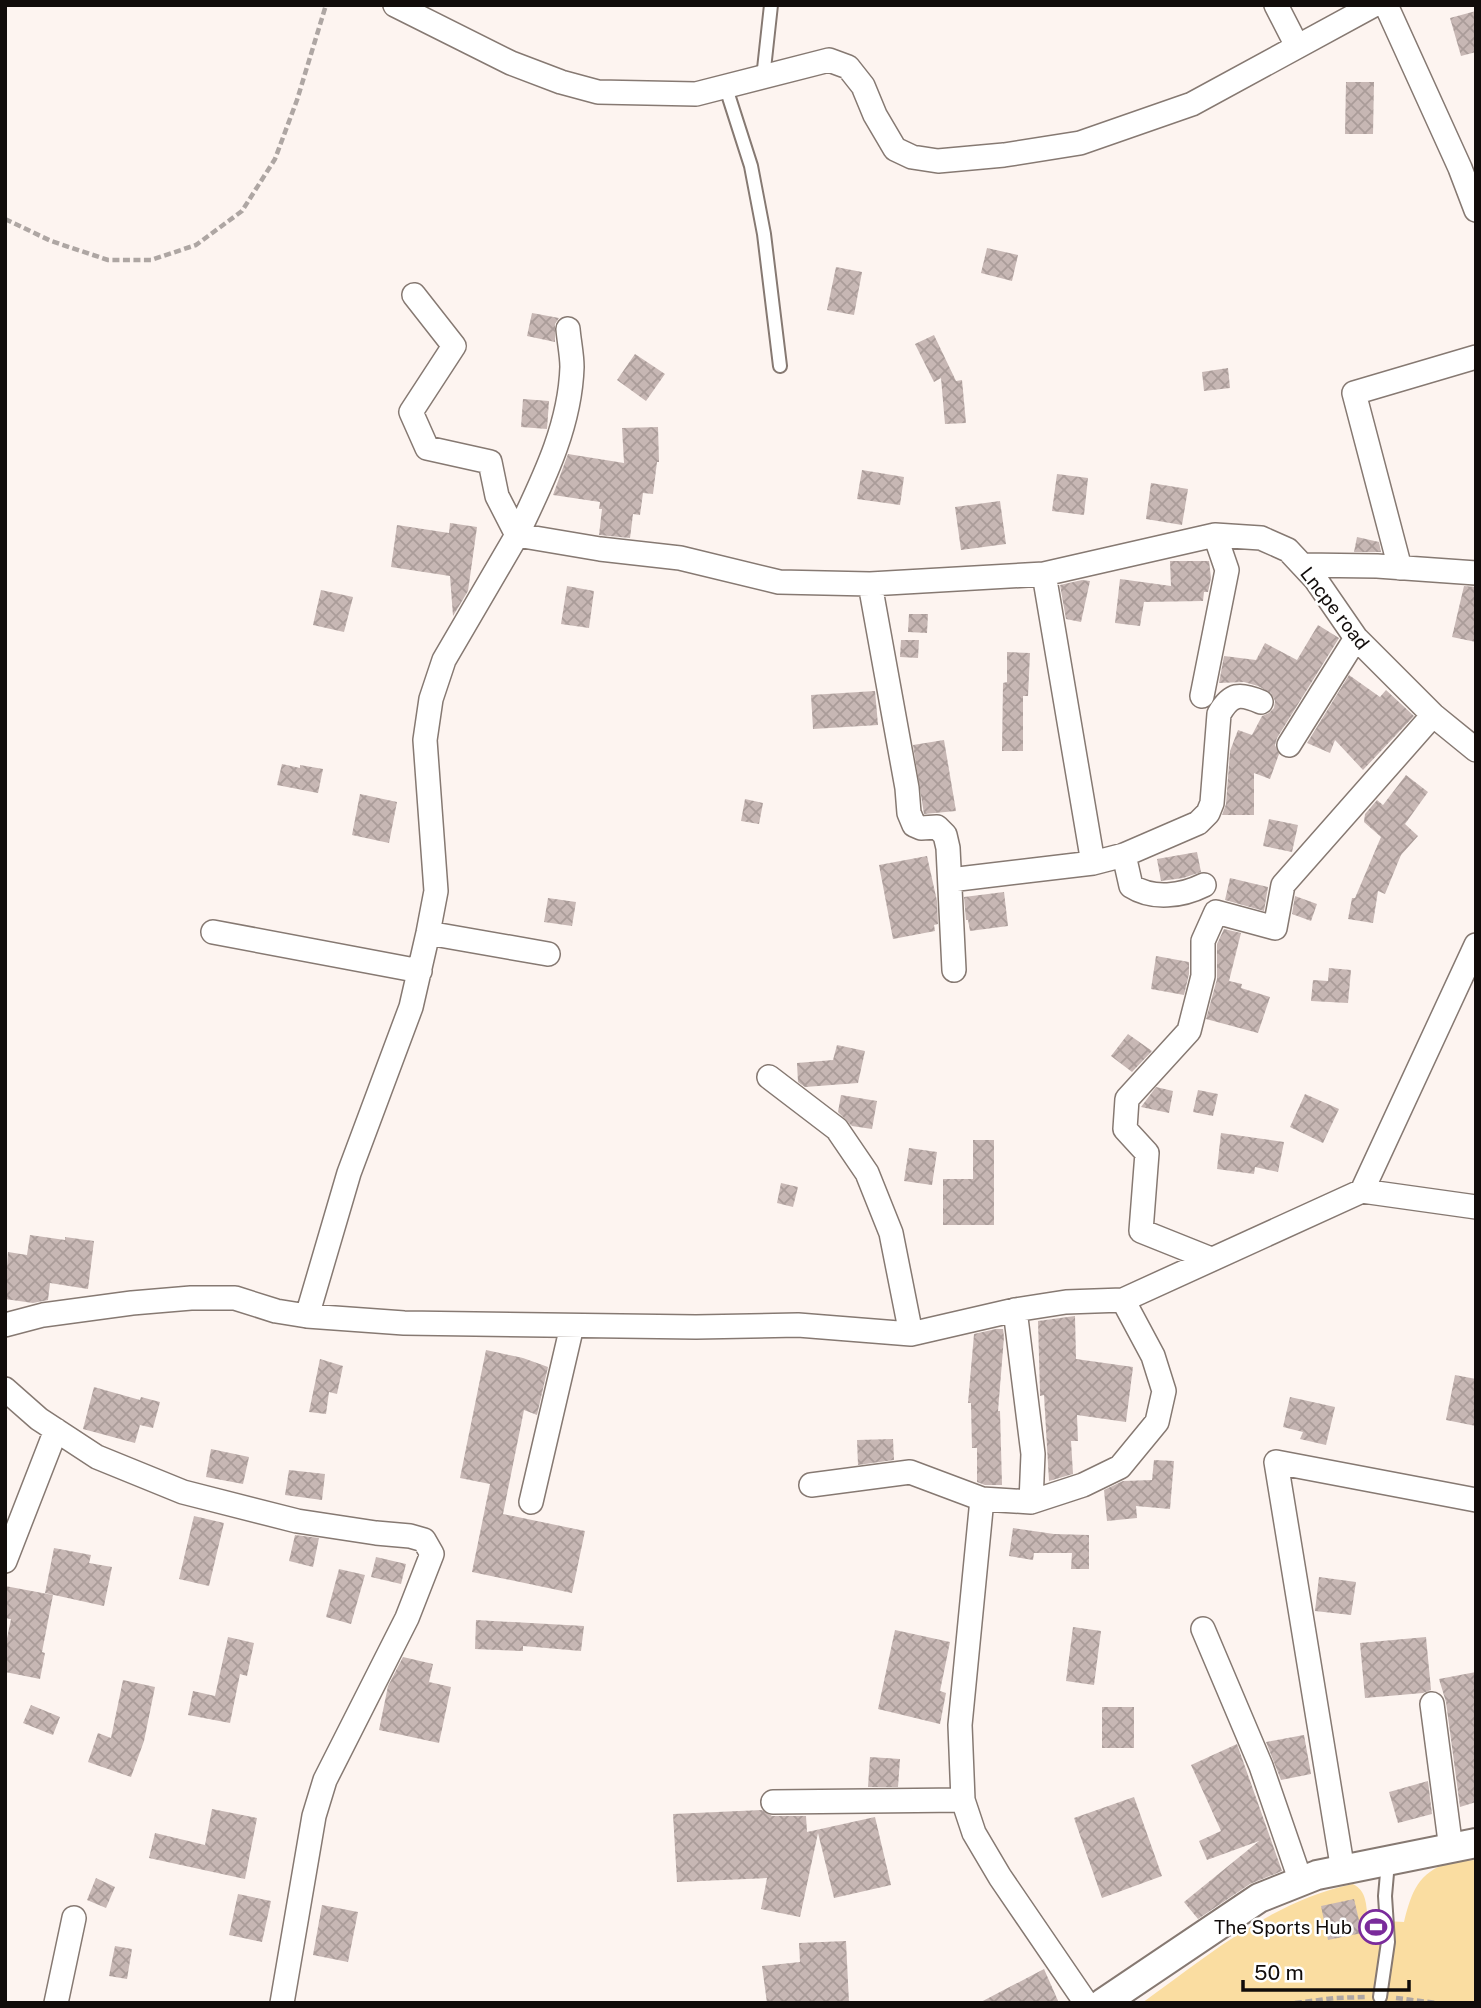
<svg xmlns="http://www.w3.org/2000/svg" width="1481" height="2008" viewBox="0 0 1481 2008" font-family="'Public Sans',sans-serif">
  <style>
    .grass { fill: #fadda1 }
    .building { fill: url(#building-cross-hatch) }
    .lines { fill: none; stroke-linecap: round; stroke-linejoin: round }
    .service-casing { stroke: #867972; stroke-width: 16 }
    .minor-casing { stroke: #867972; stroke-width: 26 }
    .tertiary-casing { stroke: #867972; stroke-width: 32 }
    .path { stroke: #aea6a3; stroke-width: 4.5; stroke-dasharray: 7 3.5; stroke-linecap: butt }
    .service { stroke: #fff; stroke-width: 12 }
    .minor { stroke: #fff; stroke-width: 23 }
    .tertiary { stroke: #fff; stroke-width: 28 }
    .labels { text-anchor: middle; stroke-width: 5; stroke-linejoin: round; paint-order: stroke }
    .street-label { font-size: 19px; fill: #110c0a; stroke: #fff }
    .poi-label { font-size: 19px; fill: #110c0a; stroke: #fff; text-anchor: end }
  </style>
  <defs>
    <pattern id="building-cross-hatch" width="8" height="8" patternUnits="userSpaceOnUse" patternTransform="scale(1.75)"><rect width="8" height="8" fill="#c7b7b4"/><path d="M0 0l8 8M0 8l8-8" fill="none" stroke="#aa9c99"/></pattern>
  </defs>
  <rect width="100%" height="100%" fill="#fdf4f0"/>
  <path class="grass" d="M1476 1860V2003H1142C1207 1956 1272 1901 1353 1884 1367 1891 1366 1905 1368 1920L1404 1922C1410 1898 1416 1875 1443 1865 1452 1861 1465 1861 1476 1860Z"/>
  <path class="building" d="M1476 11V52L1461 56 1450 18Z
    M1346 82H1374L1373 134H1345Z
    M987 248 1018 255 1012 281 981 273Z
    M836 267 862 272 854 315 827 310Z
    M532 313 559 318 555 324V342L527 336Z
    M934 335 956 381 962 380 966 423 945 424 941 378 934 382 915 344Z
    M635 354 665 374 646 401 617 380Z
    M1228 368 1230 388 1204 391 1202 372Z
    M523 399 549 401 547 429 521 427Z
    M658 427 659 462H657L653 494 643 493 640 515 633 514 630 538 599 535 602 509H599L600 502 553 495 568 454 624 463 622 428Z
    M862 470 904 477 900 505 857 499Z
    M1057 474 1088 478 1084 515 1052 511Z
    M1151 483 1188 489 1182 525 1146 519Z
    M1000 501 1006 544 961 550 955 507Z
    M450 523 477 527 468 591 453 616 450 576 391 567 397 525 449 533Z
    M1357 537 1379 542 1381 552H1354Z
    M1170 561H1209L1211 578 1208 592H1204L1203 601 1144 602 1140 626 1115 623 1120 579 1171 586Z
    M1082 580 1090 581 1081 622 1066 619 1060 585Z
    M567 586 594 591 589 628 561 624Z
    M1464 586 1476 587V642L1452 637Z
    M321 590 353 597 344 632 313 625Z
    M909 614H928L927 633 908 632Z
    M1318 625 1339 638 1277 738 1275 745 1279 754 1270 779 1254 773V815H1222L1226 804 1230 751 1238 730 1252 735 1262 716 1269 713 1274 708 1275 701 1271 693 1258 686 1244 682 1219 683 1224 656 1256 660 1265 643 1297 660Z
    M901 640H919L918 658 900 657Z
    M1007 652 1030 653 1028 696H1023V751H1002L1003 683 1007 682Z
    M1349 675 1380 697 1386 690 1414 716 1363 770 1335 740 1330 753 1307 743Z
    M875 691 878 725 813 729 811 695Z
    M944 740 956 811 924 814 913 745Z
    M282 764 300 768V765L323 769 318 793 277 785Z
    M1406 775 1428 792 1405 824 1418 836 1401 855 1385 894 1378 891 1373 923 1348 919 1352 898H1355L1381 837 1364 822 1365 814 1377 800 1383 805Z
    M360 794 397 802 389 843 352 835Z
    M745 799 763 803 759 824 741 821Z
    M1269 819 1298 825 1292 852 1263 846Z
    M1197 852 1201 872 1183 878 1161 881 1157 859Z
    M927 856 937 901 938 924 934 925 935 931 893 939 879 865Z
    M1230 878 1268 887 1264 911 1225 900Z
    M1004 892 1008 926 970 931 968 920H966L964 897Z
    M1295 896 1317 904 1311 921 1292 914Z
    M548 898 576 902 572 926 544 922Z
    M1224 929 1241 933 1229 981 1242 984 1241 988 1270 997 1258 1033 1206 1019 1217 979V944Z
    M1156 956 1189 962V974L1184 995 1151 989Z
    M1329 968 1351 970 1348 1003 1311 1001 1313 980 1328 981Z
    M1128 1034 1152 1051 1132 1072 1111 1056Z
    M837 1045 865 1051 858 1083 805 1087 798 1082 797 1063 833 1060Z
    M1156 1087 1173 1091 1169 1113 1141 1107Z
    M1198 1090 1218 1094 1213 1116 1193 1112Z
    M1305 1094 1339 1109 1323 1143 1290 1127Z
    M841 1095 877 1101 872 1129 852 1126 838 1112Z
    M1221 1133 1284 1142 1278 1172 1255 1167 1254 1174 1217 1169Z
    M973 1140H994V1225H943V1179H973Z
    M909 1148 937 1152 932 1185 904 1181Z
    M781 1183 798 1187 793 1207 777 1203Z
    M30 1235 65 1240V1237L94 1241 88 1289 50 1283 48 1300 33 1303 5 1299 8 1252 27 1255Z
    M1075 1316 1076 1359 1133 1367 1126 1422 1077 1415 1078 1441H1071L1073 1474 1049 1481 1044 1395 1040 1396V1393L1038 1321Z
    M996 1329H1003L1004 1337 998 1411H1000L1002 1485H985L977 1482V1448H972L971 1403H968L974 1334Z
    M486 1350 523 1358 548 1367 537 1415 524 1410 503 1514 585 1531 572 1593 472 1572 490 1484 460 1478Z
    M320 1359 343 1366 337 1394 329 1392 326 1414 309 1412Z
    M1455 1375 1476 1379V1426L1446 1420Z
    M94 1387 140 1400 141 1397 160 1402 153 1428 140 1425 135 1443 83 1429Z
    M1290 1397 1335 1407 1326 1445 1300 1439 1303 1432 1283 1427Z
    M893 1439 894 1460 858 1465 857 1440Z
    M211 1449 249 1457 243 1484 206 1477Z
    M1154 1460 1174 1461 1170 1509 1136 1506 1137 1518 1107 1521 1104 1490 1123 1481 1152 1480Z
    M289 1470 325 1474 322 1500 285 1495Z
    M194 1516 224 1523 209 1586 179 1579Z
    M1013 1528 1054 1534 1089 1535V1569H1071L1072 1553H1034L1033 1560 1009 1556Z
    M295 1535 319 1538 313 1567 289 1561Z
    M54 1548 91 1555 89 1563 112 1567 104 1606 45 1593Z
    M376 1557 406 1564 401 1584 371 1577Z
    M339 1569 365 1575 351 1624 326 1617Z
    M1319 1577 1356 1582 1351 1615 1315 1611Z
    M5 1586 53 1595 42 1652 45 1653 40 1679 5 1672V1648L11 1619 5 1618Z
    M476 1620 584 1626 581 1651 523 1646V1651L475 1649Z
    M1073 1627 1101 1631 1094 1685 1066 1681Z
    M895 1630 950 1642 940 1691 946 1693 940 1724 878 1709Z
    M228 1637 254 1643 247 1676 240 1674 230 1723 188 1715 193 1691 215 1696Z
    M1426 1637 1431 1690 1423 1693 1365 1698 1360 1643Z
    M403 1657 433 1664 429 1682 451 1687 439 1743 379 1730 388 1686Z
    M1476 1672V1802L1460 1807 1446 1702 1439 1679Z
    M123 1680 155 1687 144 1741 131 1777 88 1762 98 1733 111 1738Z
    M31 1705 60 1717 53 1735 23 1723Z
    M1102 1707H1134V1748H1102Z
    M1304 1735 1311 1774 1281 1780 1266 1742Z
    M1237 1744 1282 1871 1250 1884 1198 1919 1184 1902 1259 1841 1207 1860 1199 1841 1221 1831 1191 1765Z
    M870 1757 900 1759 898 1787H868Z
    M1428 1781 1432 1814 1398 1823 1389 1792Z
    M1134 1797 1162 1876 1102 1898 1074 1818Z
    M212 1809 257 1818 245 1879 149 1858 155 1833 205 1845Z
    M762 1810 772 1816H806L807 1832 875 1817 891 1885 834 1898 818 1833 800 1917 761 1909 767 1878 677 1882 673 1814Z
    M96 1878 115 1887 106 1908 87 1900Z
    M238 1894 271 1901 262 1942 229 1935Z
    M1354 1899 1362 1933 1328 1940 1321 1906Z
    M322 1905 358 1912 348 1962 313 1955Z
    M846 1941 849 2003H767L762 1966 800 1962 799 1943Z
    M115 1946 132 1949 127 1979 109 1976Z
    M1044 1969 1059 2003H979Z"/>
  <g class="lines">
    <g class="service-casing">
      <path id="service" d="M763 78 771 5
        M726 88 751 166 764 234 780 366
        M1380 1997 1388 1942 1385 1896 1388 1862"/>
    </g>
    <g class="minor-casing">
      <path id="minor" d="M395 5 511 63 561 82 598 92 696 94 829 60 848 67 863 86 875 115 895 149 912 157 938 161 1004 155 1080 143 1192 104 1374 5
        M1276 5 1297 46
        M1386 5 1460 168 1476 210
        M414 295 454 346 411 412 427 448 490 462 497 496 517 535
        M517 535C542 482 570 428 572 367 572 355 569 341 568 329
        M1302 565 1377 566 1476 573
        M1400 568 1354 393 1476 357
        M1044 574 1093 863
        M870 584 907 788 909 813 914 825 921 828 937 827 945 835 948 848 954 970
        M1202 696 1227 570 1215 535
        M1289 745 1356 638
        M1124 855 1131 886C1153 900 1182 896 1204 885
        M950 880 1093 863 1124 855 1198 823 1208 813 1212 803 1219 714C1231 693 1240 693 1261 702
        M213 932 420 971
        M428 933 548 954
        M769 1077 837 1129 867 1173 891 1233 911 1334
        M1362 1191 1476 945
        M1211 1259 1141 1231 1147 1153 1125 1129 1127 1099 1189 1031 1203 976V941L1216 912 1275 928 1283 885 1433 715
        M1015 1310 1033 1454 1031 1502 982 1499 960 1725 963 1800 974 1833 1000 1877 1086 2003
        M307 1316 349 1173 411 1007 428 933 436 891 425 740 431 699 444 660 517 535 600 549 680 558 779 582 870 584 1044 574 1215 535 1261 538 1288 550 1316 580 1356 638 1433 715 1476 750
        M5 1325 43 1315 132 1303 191 1298H235L276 1311 307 1316 404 1323 696 1327 798 1325 911 1334 1015 1310 1066 1302 1123 1300 1362 1191 1476 1207
        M5 1389 39 1419 97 1457 183 1492 297 1521 376 1533 410 1536 424 1540 432 1554 407 1618 325 1780 314 1816 282 2003
        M811 1485 910 1472 982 1499
        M531 1502 572 1326
        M1031 1502 1083 1485 1120 1467 1157 1422 1164 1391 1153 1356 1123 1300
        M5 1561 56 1430
        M1203 1629 1261 1766 1301 1882
        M1432 1704 1451 1849
        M773 1802 963 1800
        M1343 1871 1276 1462 1476 1500
        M56 2003 74 1918"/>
    </g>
    <g class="tertiary-casing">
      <path id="tertiary" d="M1103 2003 1259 1898 1317 1875 1476 1843"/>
    </g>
    <path class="path" d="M5 219 51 241 108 260H151L196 245 242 211 275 159 297 100 326 5
      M1396 1998 1437 2003
      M1295 2003 1335 1998 1366 1997"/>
    <use href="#service" class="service"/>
    <use href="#minor" class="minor"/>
    <use href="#tertiary" class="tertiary"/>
  </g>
  <defs>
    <g id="stadium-ring" transform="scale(1.75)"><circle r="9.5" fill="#fff" stroke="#7a2b9b" stroke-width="1.5"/><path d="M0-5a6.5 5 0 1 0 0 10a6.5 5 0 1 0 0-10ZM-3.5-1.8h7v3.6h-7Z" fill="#7a2b9b"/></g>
  </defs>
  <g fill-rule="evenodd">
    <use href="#stadium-ring" x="1376" y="1927"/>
  </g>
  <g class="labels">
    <g class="street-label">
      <text transform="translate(1335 608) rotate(52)" y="7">Lncpe road</text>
    </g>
    <g class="poi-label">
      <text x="1352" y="1934">The Sports Hub</text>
    </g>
  </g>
  <rect width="1481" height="2008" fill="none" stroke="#110c0a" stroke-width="14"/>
  <path d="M1243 1980v10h166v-10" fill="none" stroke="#110c0a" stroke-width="3.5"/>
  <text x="1254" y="1980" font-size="21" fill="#110c0a" stroke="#ffffff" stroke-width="5" paint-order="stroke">50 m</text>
</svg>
